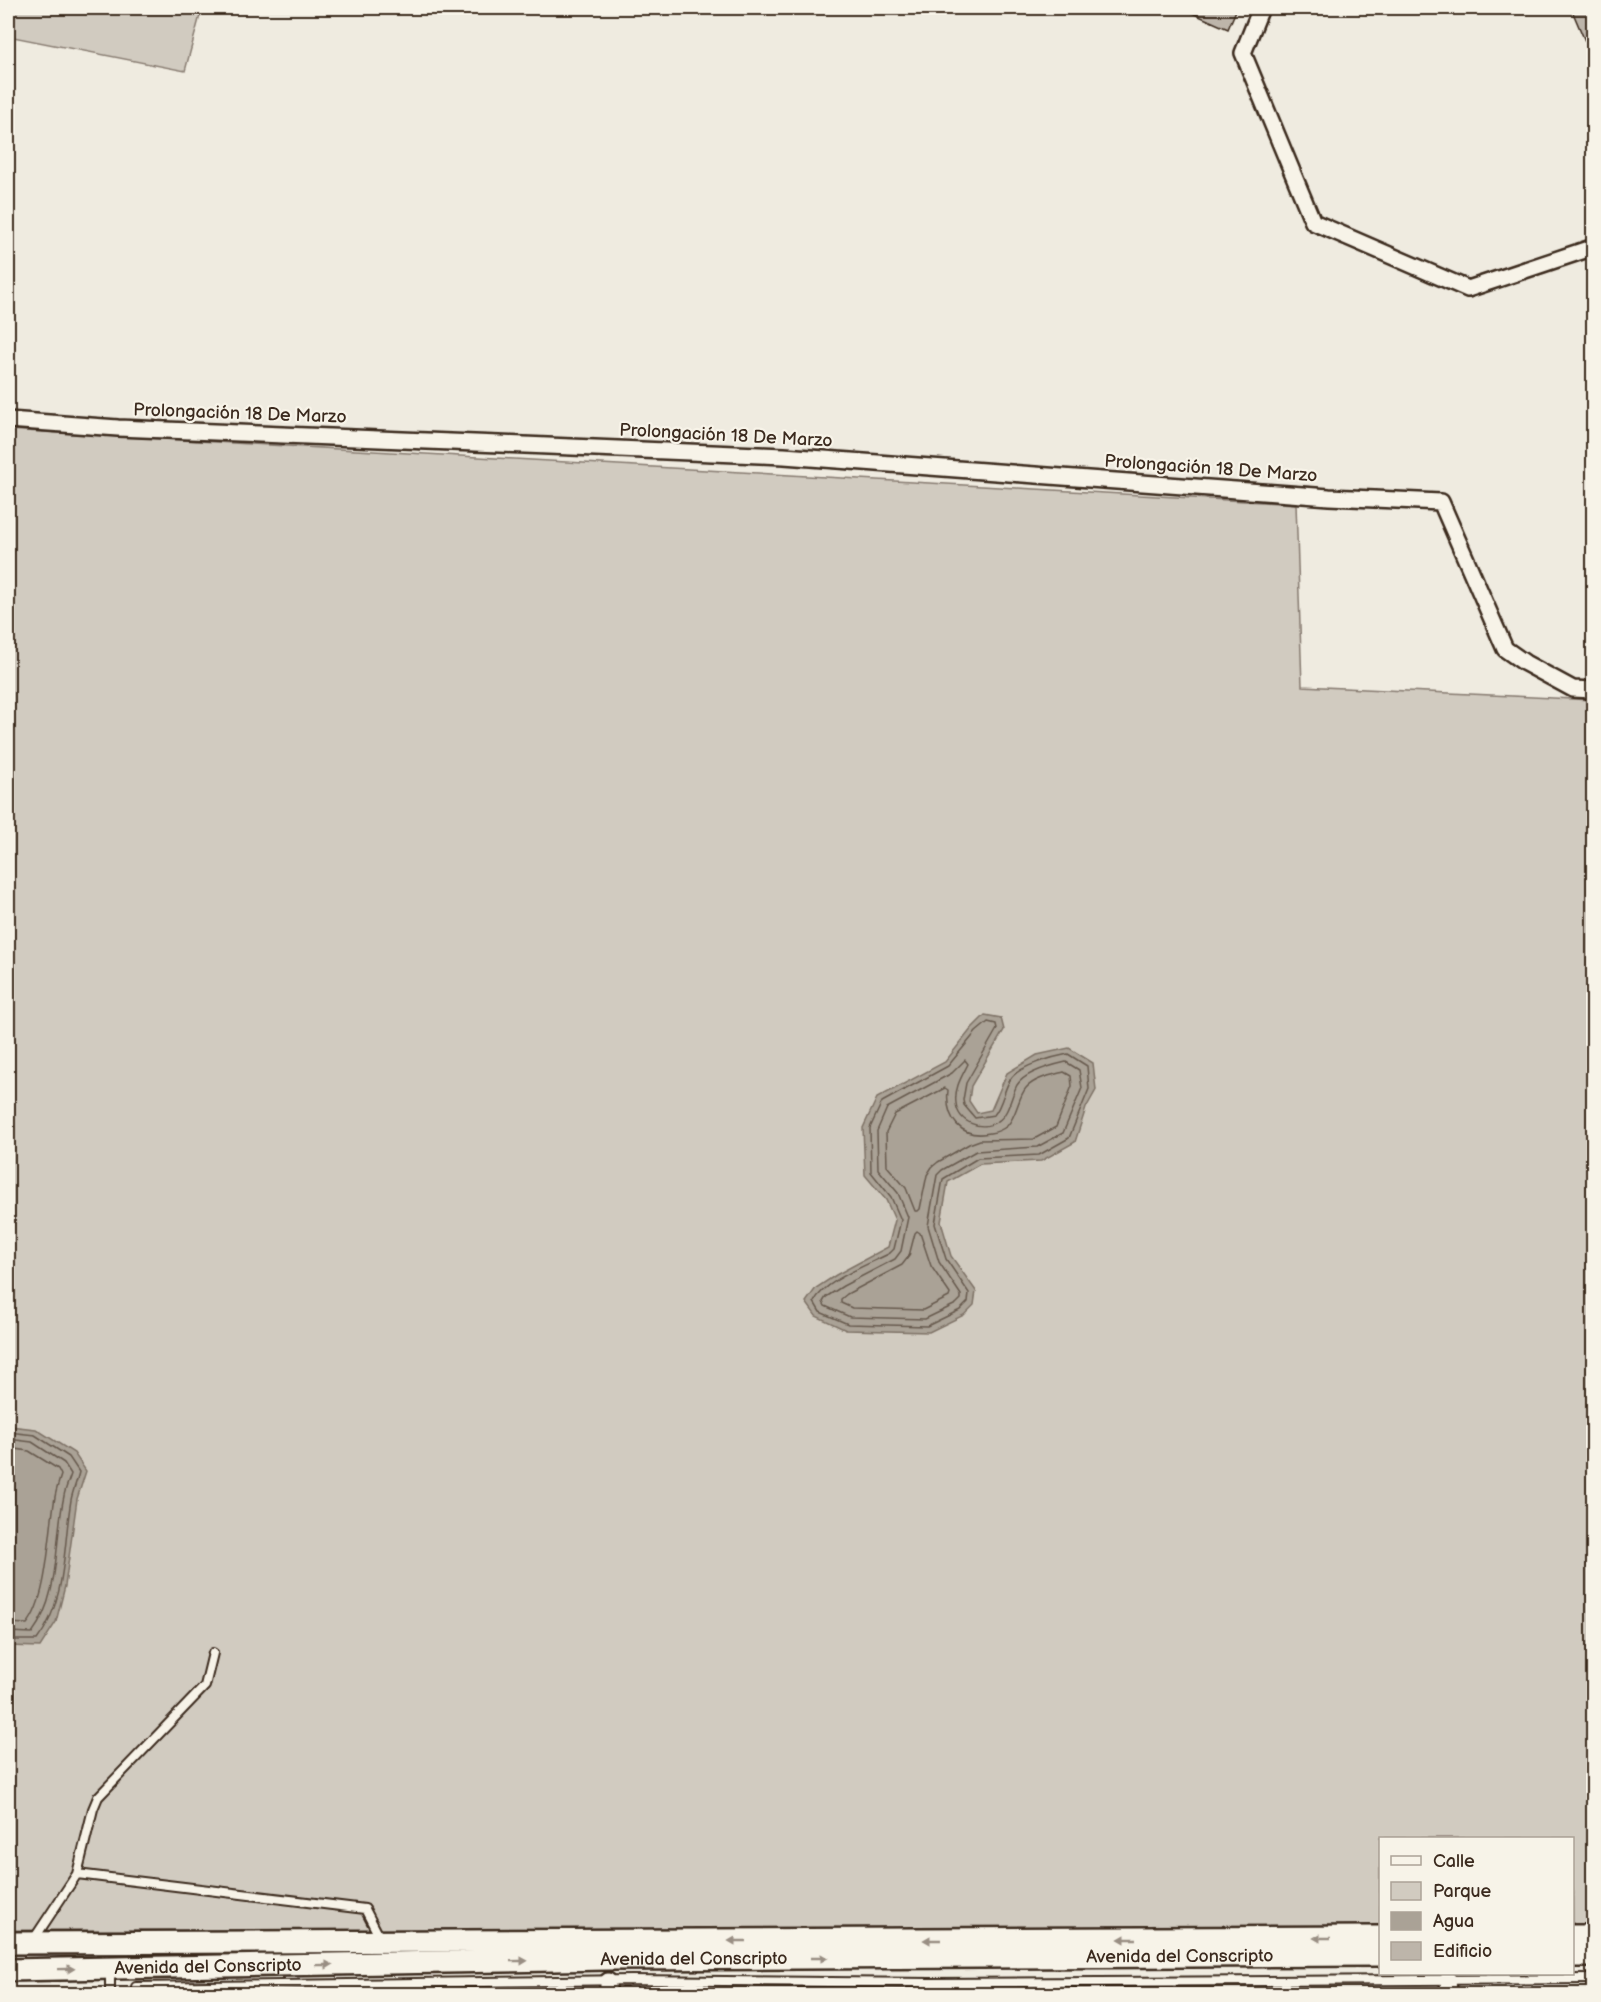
<svg xmlns="http://www.w3.org/2000/svg" width="1601" height="2002" viewBox="0 0 1601 2002" font-family="'Balsamiq Sans',sans-serif">
  <style>
    .green { fill: #d1cbc0; stroke: #867a6f; stroke-width: 1.5 }
    .water { fill: #aaa296; stroke: #7e7266; stroke-width: 1.5 }
    .lines { fill: none; stroke-linecap: round; stroke-linejoin: round }
    .shore { stroke: #675a4e; stroke-width: 1.5 }
    .building { fill: #bdb5aa; stroke: #3b2a1e; stroke-width: 1.5 }
    .lane-casing { stroke: #3b2a1e; stroke-width: 12 }
    .street-casing { stroke: #3b2a1e; stroke-width: 20 }
    .secondary-casing { stroke: #3b2a1e; stroke-width: 26 }
    .lane { stroke: #f7f3e8; stroke-width: 8 }
    .street { stroke: #f7f3e8; stroke-width: 15 }
    .secondary { stroke: #f7f3e8; stroke-width: 21 }
    .oneway { fill: #998e83 }
    .labels { text-anchor: middle; stroke-width: 4.5; stroke-linejoin: round; paint-order: stroke }
    .street-label { font-size: 18px; fill: #3b2a1e; stroke: #f7f3e8 }
  </style>
  <rect width="100%" height="100%" fill="#efebe0"/>
  <filter id="ink" filterUnits="userSpaceOnUse"><feTurbulence type="fractalNoise" baseFrequency=".0167" numOctaves="2"/><feDisplacementMap in="SourceGraphic" scale="12" xChannelSelector="R" yChannelSelector="G"/><feConvolveMatrix kernelMatrix="1 2 1 2 8 2 1 2 1" color-interpolation-filters="sRGB"/></filter>
  <g filter="url(#ink)">
    <path class="green" d="M8 8H202L185 71 8 36Z
      M8 430 1296 504 1302 686 1593 700V1930H1573L1572 1838H1380V1931L8 1930Z"/>
    <path class="water" d="M985 1015 1001 1018 1004 1030 971 1086 969 1101 977 1113 991 1110 1007 1073 1037 1055 1069 1048 1093 1063 1096 1090 1086 1108 1075 1142 1041 1161 980 1164 948 1182 941 1222 951 1256 976 1291 974 1305 964 1315 929 1332 846 1330 816 1316 806 1302 816 1288 836 1275 888 1247 895 1220 886 1200 865 1175 863 1128 877 1098 945 1062 972 1028Z
      M10 1426 36 1429 74 1453 86 1471 77 1499 65 1586 56 1622 40 1647 8 1646V1427Z"/>
    <g class="lines">
      <path class="shore" d="M988 1022 996 1024 997 1029 966 1083 963 1100 964 1105 975 1118 994 1115C1003 1104 1004 1087 1012 1077 1022 1065 1053 1057 1068 1054L1087 1066 1089 1089 1069 1138 1039 1155 978 1158 943 1179 935 1224 946 1259 969 1293 968 1302 960 1310 927 1326 848 1324 820 1312 814 1302C825 1280 868 1265 890 1253L894 1249 901 1220 891 1197 871 1172 870 1128 882 1102 948 1066 976 1032Z
        M965 1060 968 1064C962 1076 954 1088 956 1103 958 1123 982 1132 998 1121 1009 1114 1011 1096 1017 1085 1025 1072 1053 1065 1066 1062L1079 1070 1082 1088 1063 1133 1037 1147 976 1151 942 1170 937 1175 928 1226 939 1262 961 1295V1299L956 1304 925 1319 850 1317 825 1306 823 1302 826 1297 843 1286 895 1259 901 1251 908 1217 898 1193 878 1169 877 1131 887 1108 952 1073Z
        M1064 1072 1071 1076 1072 1086 1056 1127 1034 1139 980 1140 969 1144 938 1162 932 1167 927 1175 920 1209 918 1211H915L906 1188 887 1166 886 1132 895 1114 945 1088 948 1090C945 1119 961 1139 990 1133 997 1132 1002 1130 1007 1126 1017 1116 1018 1097 1026 1088 1035 1078 1052 1075 1064 1072Z
        M917 1231 920 1233 931 1266 950 1294 949 1297 923 1310 852 1308 841 1303V1299L847 1294 902 1265 909 1256 915 1233Z
        M8 1432 35 1435 69 1457 79 1472C77 1481 73 1490 71 1500 63 1546 67 1601 37 1640H8
        M8 1439 32 1442 64 1463 71 1474C69 1481 65 1489 64 1496 54 1540 61 1595 32 1633L8 1632
        M8 1448 29 1451 58 1469 61 1475C59 1482 56 1490 55 1497 49 1530 48 1599 27 1624L8 1623"/>
    </g>
    <path class="building" d="M1181 8H1237L1228 29Z
      M1571 8H1594V38L1585 41Z"/>
    <g class="lines">
      <g class="lane-casing">
        <path id="lane" d="M77 1874 365 1909 380 1938
          M34 1939 77 1874 93 1809 98 1797 205 1686 213 1653
          M110 1970V1994
          M136 1987 632 1980 930 1983 1594 1979"/>
      </g>
      <g class="street-casing">
        <path id="street" d="M1261 8 1243 53 1313 222 1468 289 1594 247
          M8 420 118 428 784 456 1329 497 1441 502 1505 649 1525 663 1573 689 1594 690
          M1448 1979 1449 1994
          M608 1994V1981"/>
      </g>
      <g class="secondary-casing">
        <g id="secondary">
          <path d="M1572 1936H1594"/>
          <path d="M8 1943 1380 1937"/>
          <path d="M1572 1956H1594"/>
          <path id="s1" d="M8 1970 608 1959 1380 1955"/>
        </g>
      </g>
      <use href="#lane" class="lane"/>
      <use href="#street" class="street"/>
      <use href="#secondary" class="secondary"/>
    </g>
    <defs><path id="oneway-solid" d="M-6-.8H1V-3.2L6.5 0L1 3.2V.8H-6Z" transform="scale(1.5)"/></defs>
    <g class="oneway">
      <use href="#oneway-solid" transform="translate(1322 1938) rotate(180)"/>
      <use href="#oneway-solid" transform="translate(1127 1939) rotate(180)"/>
      <use href="#oneway-solid" transform="translate(932 1940) rotate(180)"/>
      <use href="#oneway-solid" transform="translate(737 1941) rotate(180)"/>
      <use href="#oneway-solid" transform="translate(819 1958)"/>
      <use href="#oneway-solid" transform="translate(519 1961) rotate(-1)"/>
      <use href="#oneway-solid" transform="translate(324 1965) rotate(-1)"/>
      <use href="#oneway-solid" transform="translate(66 1969) rotate(-1)"/>
    </g>
  </g>
  <g class="labels">
    <g class="street-label">
      <text transform="translate(240 413) rotate(2)" y="6">Prolongación 18 De Marzo</text>
      <text transform="translate(726 435) rotate(3)" y="6">Prolongación 18 De Marzo</text>
      <text transform="translate(1211 468) rotate(4)" y="6">Prolongación 18 De Marzo</text>
      <text dy="6" stroke="none"><textPath href="#s1" startOffset="1172">Avenida del Conscripto</textPath></text>
      <text dy="6" stroke="none"><textPath href="#s1" startOffset="686">Avenida del Conscripto</textPath></text>
      <text dy="6" stroke="none"><textPath href="#s1" startOffset="200">Avenida del Conscripto</textPath></text>
    </g>
  </g>
  <rect width="1601" height="2002" fill="none" stroke="#f7f3e8" stroke-width="30"/>
  <rect x="15" y="15" width="1571" height="1972" fill="none" stroke="#3b2a1e" stroke-width="2" filter="url(#ink)"/>
  <rect x="1379" y="1837" width="195" height="138" fill="#f7f3e8" stroke="#aca397" stroke-width="1.5"/>
  <rect x="1391" y="1856" width="30" height="9" fill="#f7f3e8" stroke="#aca397" stroke-width="1.5"/>
  <text x="1433" y="1867" font-size="18" fill="#3b2a1e">Calle</text>
  <rect x="1391" y="1882" width="30" height="18" fill="#d1cbc0" stroke="#aca397" stroke-width="1.5"/>
  <text x="1433" y="1897" font-size="18" fill="#3b2a1e">Parque</text>
  <rect x="1391" y="1912" width="30" height="18" fill="#aaa296" stroke="#aca397" stroke-width="1.5"/>
  <text x="1433" y="1927" font-size="18" fill="#3b2a1e">Agua</text>
  <rect x="1391" y="1942" width="30" height="18" fill="#bdb5aa" stroke="#aca397" stroke-width="1.5"/>
  <text x="1433" y="1957" font-size="18" fill="#3b2a1e">Edificio</text>
</svg>
